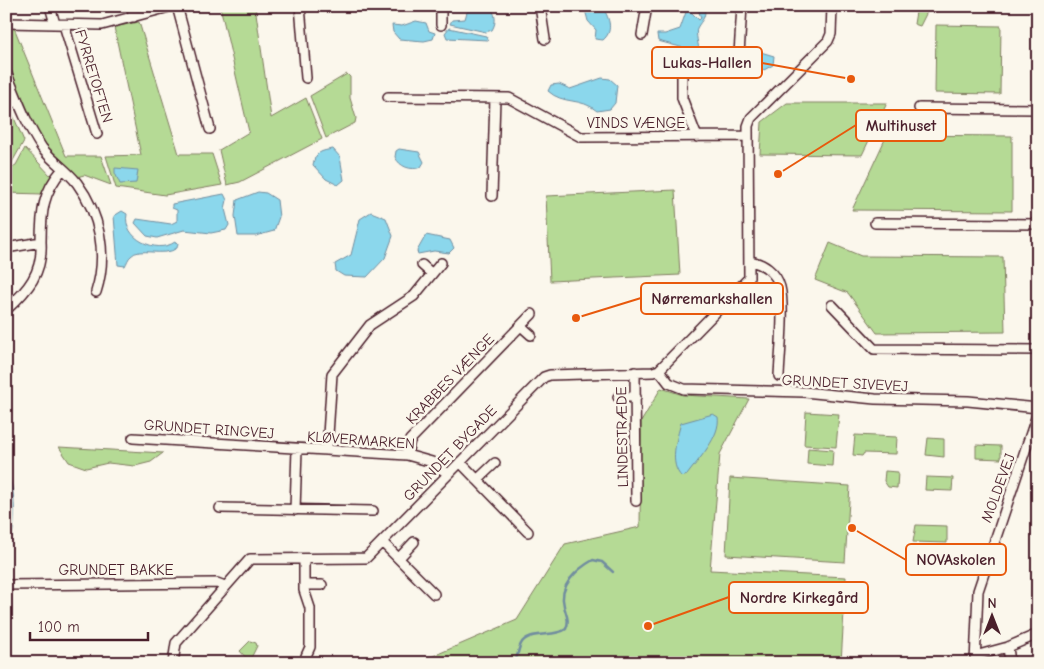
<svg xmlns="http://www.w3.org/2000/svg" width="1044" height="669" viewBox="0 0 1044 669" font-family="'Comic Neue',sans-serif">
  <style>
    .green { fill: #b5da95; stroke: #807c60 }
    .water { fill: #8bd7ec; stroke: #718d9f }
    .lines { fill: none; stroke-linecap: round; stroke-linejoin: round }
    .stream { stroke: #718d9f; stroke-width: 2.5 }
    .minor-casing { stroke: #4a1f2b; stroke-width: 12 }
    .minor { stroke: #fbf7ec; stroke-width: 9 }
    .labels { text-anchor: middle; stroke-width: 5; stroke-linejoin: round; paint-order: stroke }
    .street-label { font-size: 15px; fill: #4a1f2b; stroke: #fbf7ec }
    .leader { fill: none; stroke: #e8590c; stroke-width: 2 }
    .callout-dot { fill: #e8590c; stroke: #fbf7ec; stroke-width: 2 }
    .callout { fill: #fbf7ec; stroke: #e8590c; stroke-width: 2 }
    .callout-label { font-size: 16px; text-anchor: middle; font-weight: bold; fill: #4a1f2b }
  </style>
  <rect width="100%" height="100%" fill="#fbf7ec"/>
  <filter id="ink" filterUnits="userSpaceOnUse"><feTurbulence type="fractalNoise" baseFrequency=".02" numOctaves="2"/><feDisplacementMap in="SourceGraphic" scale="10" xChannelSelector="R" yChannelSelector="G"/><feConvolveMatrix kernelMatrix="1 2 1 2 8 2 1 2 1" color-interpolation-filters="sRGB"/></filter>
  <g filter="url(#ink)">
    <path class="green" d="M220 6H255L271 118 306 98 322 139 240 182 227 185 219 150 249 132Z
      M917 6H930L920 26 914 24Z
      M139 22 179 154H212L222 185 165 195 116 188 106 156 141 155 114 27Z
      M6 25H13L66 156H101L111 185 84 175 77 177 52 154 34 126 6 60Z
      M936 25 1001 26 1000 94 935 93Z
      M347 74 350 77V98L356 118 355 123 326 138 310 96Z
      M787 103H887L862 155 760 154 762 122Z
      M6 106H9L24 141 11 164 6 168Z
      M887 135 1012 136V211L852 210Z
      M25 148 51 176 43 194 6 193V171L16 165Z
      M675 190 680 275 550 281 546 196Z
      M830 243 861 256 1003 257 1005 332 877 333 848 293 815 280Z
      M661 388 683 395 749 399 720 454 710 570 846 577 841 663H417L517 620 565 544 640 527 641 422Z
      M806 412 839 414 836 447 804 445Z
      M855 435 897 437 896 454 864 453 862 456 853 455Z
      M928 438 944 439V457L926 455Z
      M976 445 1001 446V459L976 458Z
      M59 447 163 453 151 462 135 466 108 463 86 468 69 462Z
      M808 448 833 450 832 466 807 464Z
      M885 471 898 472 897 488 888 487 884 481Z
      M926 477 953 478 952 491 925 490Z
      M730 478 850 486 845 562 726 555Z
      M916 525 947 526V543L913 542Z
      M250 641 256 643 257 646 251 658 247 659 240 651Z"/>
    <path class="water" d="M476 6H489C496 13 497 22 492 30L486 32 450 24 452 20 465 19 467 12Z
      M584 6H602C608 16 615 30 603 40L595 39 596 30 588 21Z
      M697 6H704C707 18 702 19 697 28 695 34 699 45 699 52L658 41 657 34H665L680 29 686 12 690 11 699 20 701 18Z
      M416 21 426 23 429 31 435 33 433 39 424 41 399 39 393 32 392 25 402 26Z
      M449 28 486 36 488 40 447 38 445 33Z
      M754 50 774 56 773 65 764 70 750 63 749 55Z
      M602 78 610 79 617 85 615 103 610 109 597 111C581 97 563 105 548 91L551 85 559 84 570 89Z
      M333 149 340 157 344 180 338 185 326 179 313 165C315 152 321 151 333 149Z
      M399 149 419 152 424 162 421 167C411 171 400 167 395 157L396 151Z
      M115 168 138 170 136 183 120 184 115 173Z
      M258 192 266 193 277 200 279 217 274 231 256 236H238L235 216 237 200Z
      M224 194 227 200 225 209 229 225 226 230 211 233 184 230 157 238 147 236 135 223 137 219 171 224 177 221V210L172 208V204Z
      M122 211 127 214C122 238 156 255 175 242L178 243 177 248C164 258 139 246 131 256 128 258 127 263 125 266L118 265 114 216Z
      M371 212 386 218 393 236 385 258 367 277 344 276 336 271 335 264 351 255 360 219Z
      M426 235 450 240 454 248 449 253 434 251 418 254 417 251Z
      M713 414 718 417C721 436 698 460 687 475L682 477C668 464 677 438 681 423Z
      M6 468C16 486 18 534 6 551Z"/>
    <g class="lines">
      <path class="stream" d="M514 663C518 657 518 649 521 644 528 630 554 638 566 629 570 620 566 615 564 606 558 586 577 569 593 560L602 562 613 572"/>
      <g class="minor-casing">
        <path id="minor" d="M50 6 55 24
          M131 6 134 17
          M177 6 210 129
          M300 6 306 78
          M441 6V25
          M540 6 545 39
          M6 23 102 25 173 6
          M64 25 97 134
          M642 35 647 6
          M739 54 742 6
          M682 68V98L697 137
          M6 72C17 98 26 124 42 148 52 161 67 170 77 183 100 214 108 255 96 292
          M388 97 509 98 581 137 748 136
          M6 102H18
          M919 108 1038 109
          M492 196 495 98
          M875 223 1038 224
          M6 248 41 242C41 212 43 192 62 170
          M749 261C763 263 776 272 780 287 785 307 780 353 779 376
          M422 265 432 274
          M832 305 874 349 1038 350
          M6 310C28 290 43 273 41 242
          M521 326 531 335
          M659 370 669 383 684 389 804 392 875 399 968 401 1038 408
          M635 372 636 501
          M618 397H636
          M133 438 407 455 432 462 448 474
          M327 450 332 374 370 325 414 296 441 263
          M407 455 410 440 532 314
          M460 462 528 532
          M477 480 495 463
          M220 508 373 511
          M295 510 297 449
          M382 542 434 594
          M399 558 414 542
          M304 559V590L310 608V647L306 656V663
          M6 585 217 583 225 586
          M304 585H322
          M1008 647 1010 663
          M975 656 1008 647 1038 634
          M173 663 176 643 250 559 366 558 544 377 550 375 653 372 659 370 749 278 748 126 751 118 828 41 831 34 832 6
          M975 663 978 591 1038 412"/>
      </g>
      <use href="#minor" class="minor"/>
    </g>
  </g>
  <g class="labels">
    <g class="street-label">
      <text transform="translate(94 76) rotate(73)" y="5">FYRRETOFTEN</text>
      <text x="636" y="128">VINDS VÆNGE</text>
      <text transform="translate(450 379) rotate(-46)" y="5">KRABBES VÆNGE</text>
      <text transform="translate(845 383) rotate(3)" y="5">GRUNDET SIVEVEJ</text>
      <text transform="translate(209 429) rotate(4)" y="5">GRUNDET RINGVEJ</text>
      <text transform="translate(622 437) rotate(-91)" y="5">LINDESTRÆDE</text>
      <text transform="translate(361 440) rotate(4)" y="5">KLØVERMARKEN</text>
      <text transform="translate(450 453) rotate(-46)" y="5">GRUNDET BYGADE</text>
      <text transform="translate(998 488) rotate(-70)" y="5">MOLDEVEJ</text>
      <text x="116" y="575">GRUNDET BAKKE</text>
    </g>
  </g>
  <path class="leader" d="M851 79L762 63M778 174L856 125M576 318L641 298M852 528L906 560M648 626L729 597"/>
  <g class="callout-dot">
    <circle cx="851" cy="79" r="5"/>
    <circle cx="778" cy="174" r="5"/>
    <circle cx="576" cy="318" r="5"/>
    <circle cx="852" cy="528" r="5"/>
    <circle cx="648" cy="626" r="5"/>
  </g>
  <g class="callout">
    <rect x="652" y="47" width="110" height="31" rx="5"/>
    <rect x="856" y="110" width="90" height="31" rx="5"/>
    <rect x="641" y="283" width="142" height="31" rx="5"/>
    <rect x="906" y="544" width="100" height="31" rx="5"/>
    <rect x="729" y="582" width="139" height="31" rx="5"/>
  </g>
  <g class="callout-label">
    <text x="707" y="68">Lukas-Hallen</text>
    <text x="901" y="131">Multihuset</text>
    <text x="712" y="304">Nørremarkshallen</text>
    <text x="956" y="565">NOVAskolen</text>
    <text x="799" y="603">Nordre Kirkegård</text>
  </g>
  <rect width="1044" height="669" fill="none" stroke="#fbf7ec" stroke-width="25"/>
  <rect x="12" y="12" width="1019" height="644" fill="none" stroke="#4a1f2b" stroke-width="2" filter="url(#ink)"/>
  <g transform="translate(992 616)" stroke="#fbf7ec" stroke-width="4" paint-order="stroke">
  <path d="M0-4L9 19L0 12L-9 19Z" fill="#4a1f2b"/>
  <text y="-8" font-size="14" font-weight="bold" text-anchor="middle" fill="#4a1f2b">N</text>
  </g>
  <path d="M30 632v8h118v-8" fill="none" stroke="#4a1f2b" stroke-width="2.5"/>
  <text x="38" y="632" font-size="15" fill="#4a1f2b" stroke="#fbf7ec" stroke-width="4" paint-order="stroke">100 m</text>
</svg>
